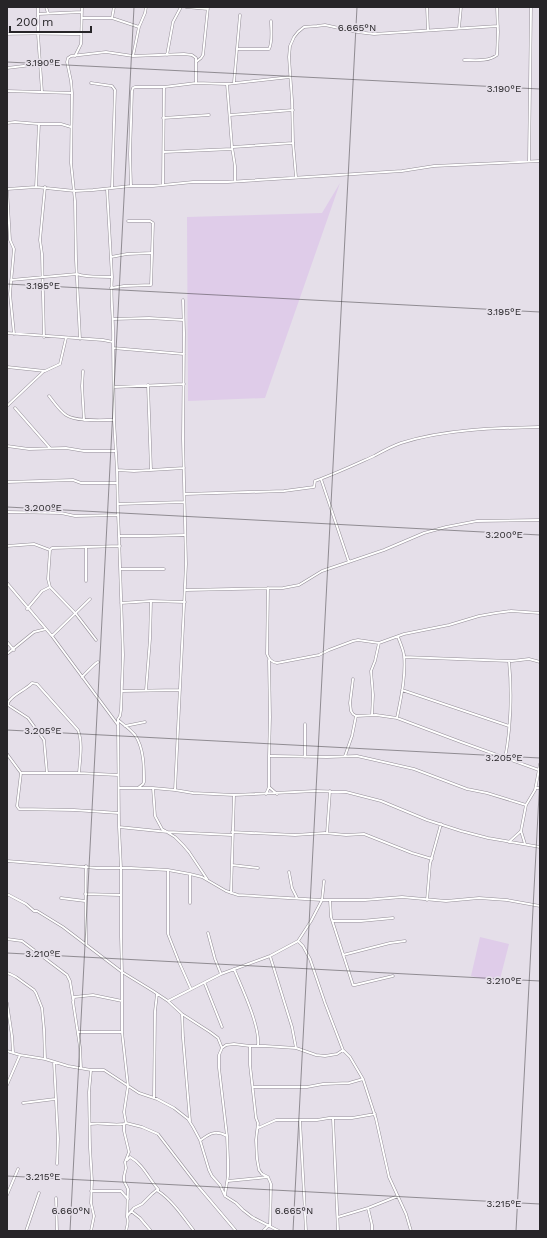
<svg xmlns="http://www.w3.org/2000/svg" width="547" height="1238" viewBox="0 0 547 1238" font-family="'Work Sans',sans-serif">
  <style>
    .green { fill: #dfcce9 }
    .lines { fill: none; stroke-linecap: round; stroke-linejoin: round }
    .minor-casing { stroke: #948e97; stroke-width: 3 }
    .minor { stroke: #fff; stroke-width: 2 }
    .ticks { fill: none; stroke: #272528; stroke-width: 1; stroke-opacity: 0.45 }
    .ticks-label { font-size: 10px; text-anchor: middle; fill: #272528; stroke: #e5dfe9; stroke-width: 3.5; stroke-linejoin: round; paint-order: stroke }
  </style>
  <rect width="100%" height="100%" fill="#e5dfe9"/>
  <path class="green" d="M340 183 265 398 188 401 187 217 322 213Z
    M480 937 509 944 499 983 471 976Z"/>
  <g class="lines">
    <g class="minor-casing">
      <path id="minor" d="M38 7V34L42 92
        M46 7 48 13
        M186 7 208 9
        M427 7 428 30
        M38 14 82 12
        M82 18H112L139 27
        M112 18 114 7
        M459 28 461 7
        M7 34C32 33 56 34 81 34
        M237 49H269C273 42 271 29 271 21
        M167 55 173 22 181 7
        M75 56 81 44 82 7
        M133 56 139 27 145 13 146 7
        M464 60C474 60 488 62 497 55L498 32 497 7
        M196 62 201 58 203 55 208 7
        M7 68 40 64
        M234 82 240 15
        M91 83 112 86 115 90 112 188
        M227 84 232 147 235 166V181
        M7 91 72 93
        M230 115 293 110
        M163 118 209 115
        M7 123 15 122 39 124H61L71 127
        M233 147 293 143
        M164 152 232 149
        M529 161 531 7
        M296 177 293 143 292 100 289 57 290 46 294 37 298 32 304 27 317 26 325 25 357 32 374 34 498 26
        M163 184 164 87 196 83 227 84 290 77
        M131 186 130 154 132 91 133 88 135 87H164
        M36 187 39 124
        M7 189 36 187 75 191 93 190 131 186H153L193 182H228L323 176 402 171 434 166 540 161
        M7 189 10 240 14 249 10 294 14 334
        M107 189 112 277C110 299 114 320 113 342L114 420 117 470 118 514 119 536 123 655 121 710 120 716 118 719V724
        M111 257 127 254 151 253
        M11 280 77 274C88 278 101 276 112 277
        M111 288 124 286 151 285 153 223 150 221H128
        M113 319 149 318 183 320
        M7 333 103 340 113 342
        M44 337 42 254 40 240 45 187
        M80 339 76 260 75 201 71 163 72 93 71 81 67 62 68 58 71 56 106 52 133 56 184 54 192 55 196 58V83
        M113 348 184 354
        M7 367 45 371 60 364 66 338
        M83 371 82 386 84 420
        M148 385 151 470
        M114 387 184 384
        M49 396C54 402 59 410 66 415 76 422 102 420 114 420
        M7 406 44 371
        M15 408 50 448
        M7 446 29 449 66 448 84 451H116
        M117 470 134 471 184 468
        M321 479 349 562
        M7 482 73 480 81 483H117
        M185 494 284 491 314 487 315 481C335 474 354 465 374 456 383 451 392 446 401 443 444 429 495 428 540 427
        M118 504 184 502
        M7 512 61 513 75 516 118 515
        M119 536H149L184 535
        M7 546 34 544 50 550 52 548 120 546
        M86 547V581
        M120 569H164
        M7 583 52 636 118 725 119 827 121 868V937L122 972V1032L128 1086 124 1112 126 1123 124 1124V1131L129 1152 125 1162 126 1168 124 1176V1181L128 1189 127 1217C129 1221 127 1227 126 1231
        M50 587 76 614 96 640
        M268 588 267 654C269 659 271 662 277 663L319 655 329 650 353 641 358 640 379 643 404 634 449 625 479 616 496 613 511 611 540 613
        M186 590 283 588 299 585 322 571 384 550 424 533 446 527 477 521 540 520
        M121 603 151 601 185 602
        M27 609 42 591 50 587 48 579 50 550
        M52 636 90 599
        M7 642 14 650
        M7 654 34 632 46 629
        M404 657 512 661 529 659 540 662
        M82 677C86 673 94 664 98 662
        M353 679 350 703 351 711 353 714 356 716 376 715 397 718 461 742 539 770
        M146 690 150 639 151 601
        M402 690 509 726
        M122 691 180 690
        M372 715 373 695 371 671 375 661 379 643
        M397 718C401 698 406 676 404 655 403 649 400 642 398 637
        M118 720C124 725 130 729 135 735 144 748 144 767 144 782L143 784 138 788
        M125 726 145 722
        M7 754 21 773 17 806 19 809 74 810 119 813
        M269 756H274L327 757 357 756 414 769 467 789 487 793 526 805
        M345 756 352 736 356 716
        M305 757V724
        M505 758C511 728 512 691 509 661
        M21 773H79L118 775
        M47 773 44 740 28 718 8 705V703C11 695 26 690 32 683L37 684 78 730C83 743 80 759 79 773
        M269 787 277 794
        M119 788H153L175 790 193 793 234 795 315 791 346 792 381 801 427 820 461 831 488 838 540 847
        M153 788 155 816 162 829 175 837 183 845 189 852 207 879
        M536 788H540
        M175 790 186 564 183 439 184 333 183 300
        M266 794 269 787V756L270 717 269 660
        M119 827 168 832 232 835
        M232 832 295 835 325 833 346 835 364 834 412 853 432 859
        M327 833 330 791
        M509 842 521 831
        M525 844 521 831 526 805 535 790 540 764
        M7 861 97 868H131L168 870 190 874 202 877 226 891 238 895 322 900H365L402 897 446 901 479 898 507 900 540 906
        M232 865 258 868
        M168 870V934L179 962 191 989
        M289 872 292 888 297 898
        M231 893 234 795
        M7 894 26 904 34 911H37L63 927 122 972 153 991 168 1001 182 1014 210 1032 218 1038 222 1048
        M85 894 120 895
        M61 898 85 901
        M330 900 331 917 353 985H355L393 976
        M427 900 430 864 441 824
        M190 903V874
        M333 921H361L393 918
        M208 933 215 959 221 974
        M7 939 22 941 67 975 70 981 73 999
        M298 941 303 946 310 959 325 1003 343 1050 350 1057 363 1079 376 1119 389 1177 406 1214 411 1231
        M86 944C86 918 85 892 86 866
        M343 955 390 943 405 941
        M270 956 292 1027 296 1048
        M234 969C242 988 260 1026 258 1045
        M7 973 10 974 16 977 34 990 36 993 42 1008 44 1029 45 1059
        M205 984 222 1027
        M168 1001 221 974 270 956 298 941 311 921 322 900 324 881
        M7 1003 12 1036 13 1052
        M182 1014 183 1038 190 1121
        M78 1032H122
        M250 1046V1065L256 1118 258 1123 256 1140 257 1159 259 1170 262 1174 268 1177 271 1184 270 1226
        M7 1051 20 1055 45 1059 68 1066 91 1070H104L139 1093 157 1099 174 1108 188 1119 193 1127 200 1140 209 1170 212 1176 220 1185 225 1196 236 1203 243 1210 252 1217 279 1231
        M54 1062 58 1139 57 1164
        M81 1068 80 1047 73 1002 74 997 93 995 122 1001
        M91 1070 89 1092 90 1148 92 1181 91 1203 94 1216 91 1231
        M7 1085 20 1055
        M253 1087H307L323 1084 349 1083 363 1079
        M154 1098 155 1011 157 994
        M23 1103 55 1099
        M333 1119 338 1231
        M300 1120 306 1231
        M126 1123 142 1127 158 1134 198 1186 236 1231
        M90 1124C103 1122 112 1126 124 1124
        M258 1128 276 1120H317L329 1118H352L375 1114
        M201 1140C210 1133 216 1130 227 1136
        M127 1160 130 1157C143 1164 149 1179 158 1189
        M228 1181 268 1177
        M91 1191H121L128 1199
        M7 1195 18 1169
        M225 1195 228 1176V1160L227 1136 219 1068V1055L222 1048 226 1045 234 1044 250 1046H265L296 1048 316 1055 325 1056 337 1054 343 1050
        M56 1198 57 1231
        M368 1208 372 1225V1231
        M131 1211 140 1218 151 1231
        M127 1216 134 1208 142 1204 152 1194 158 1189V1191C172 1200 184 1218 194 1231
        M338 1217 368 1208 398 1196
        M26 1231 39 1193
        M263 1231 269 1225"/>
    </g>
    <use href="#minor" class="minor"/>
  </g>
  <path class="ticks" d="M7 62 540 89M7 284 540 312M7 507 540 535M7 730 540 758M7 953 540 981M7 1176 540 1204M70 1231 134 7M293 1231 357 7M516 1231 540 776"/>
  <g class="ticks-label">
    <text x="357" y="31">6.665°N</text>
    <text x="43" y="66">3.190°E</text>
    <text x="504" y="92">3.190°E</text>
    <text x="43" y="289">3.195°E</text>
    <text x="504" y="315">3.195°E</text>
    <text x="43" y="511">3.200°E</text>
    <text x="504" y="538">3.200°E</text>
    <text x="43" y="734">3.205°E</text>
    <text x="504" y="761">3.205°E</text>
    <text x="43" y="957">3.210°E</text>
    <text x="504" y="984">3.210°E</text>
    <text x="43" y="1180">3.215°E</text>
    <text x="504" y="1207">3.215°E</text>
    <text x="71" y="1214">6.660°N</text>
    <text x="294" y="1214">6.665°N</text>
  </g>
  <rect width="547" height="1238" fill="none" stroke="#272528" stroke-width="16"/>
  <path d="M10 26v6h81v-6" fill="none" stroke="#272528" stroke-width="2"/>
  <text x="16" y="26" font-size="12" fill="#272528" stroke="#e5dfe9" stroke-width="3" paint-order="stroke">200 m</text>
</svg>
